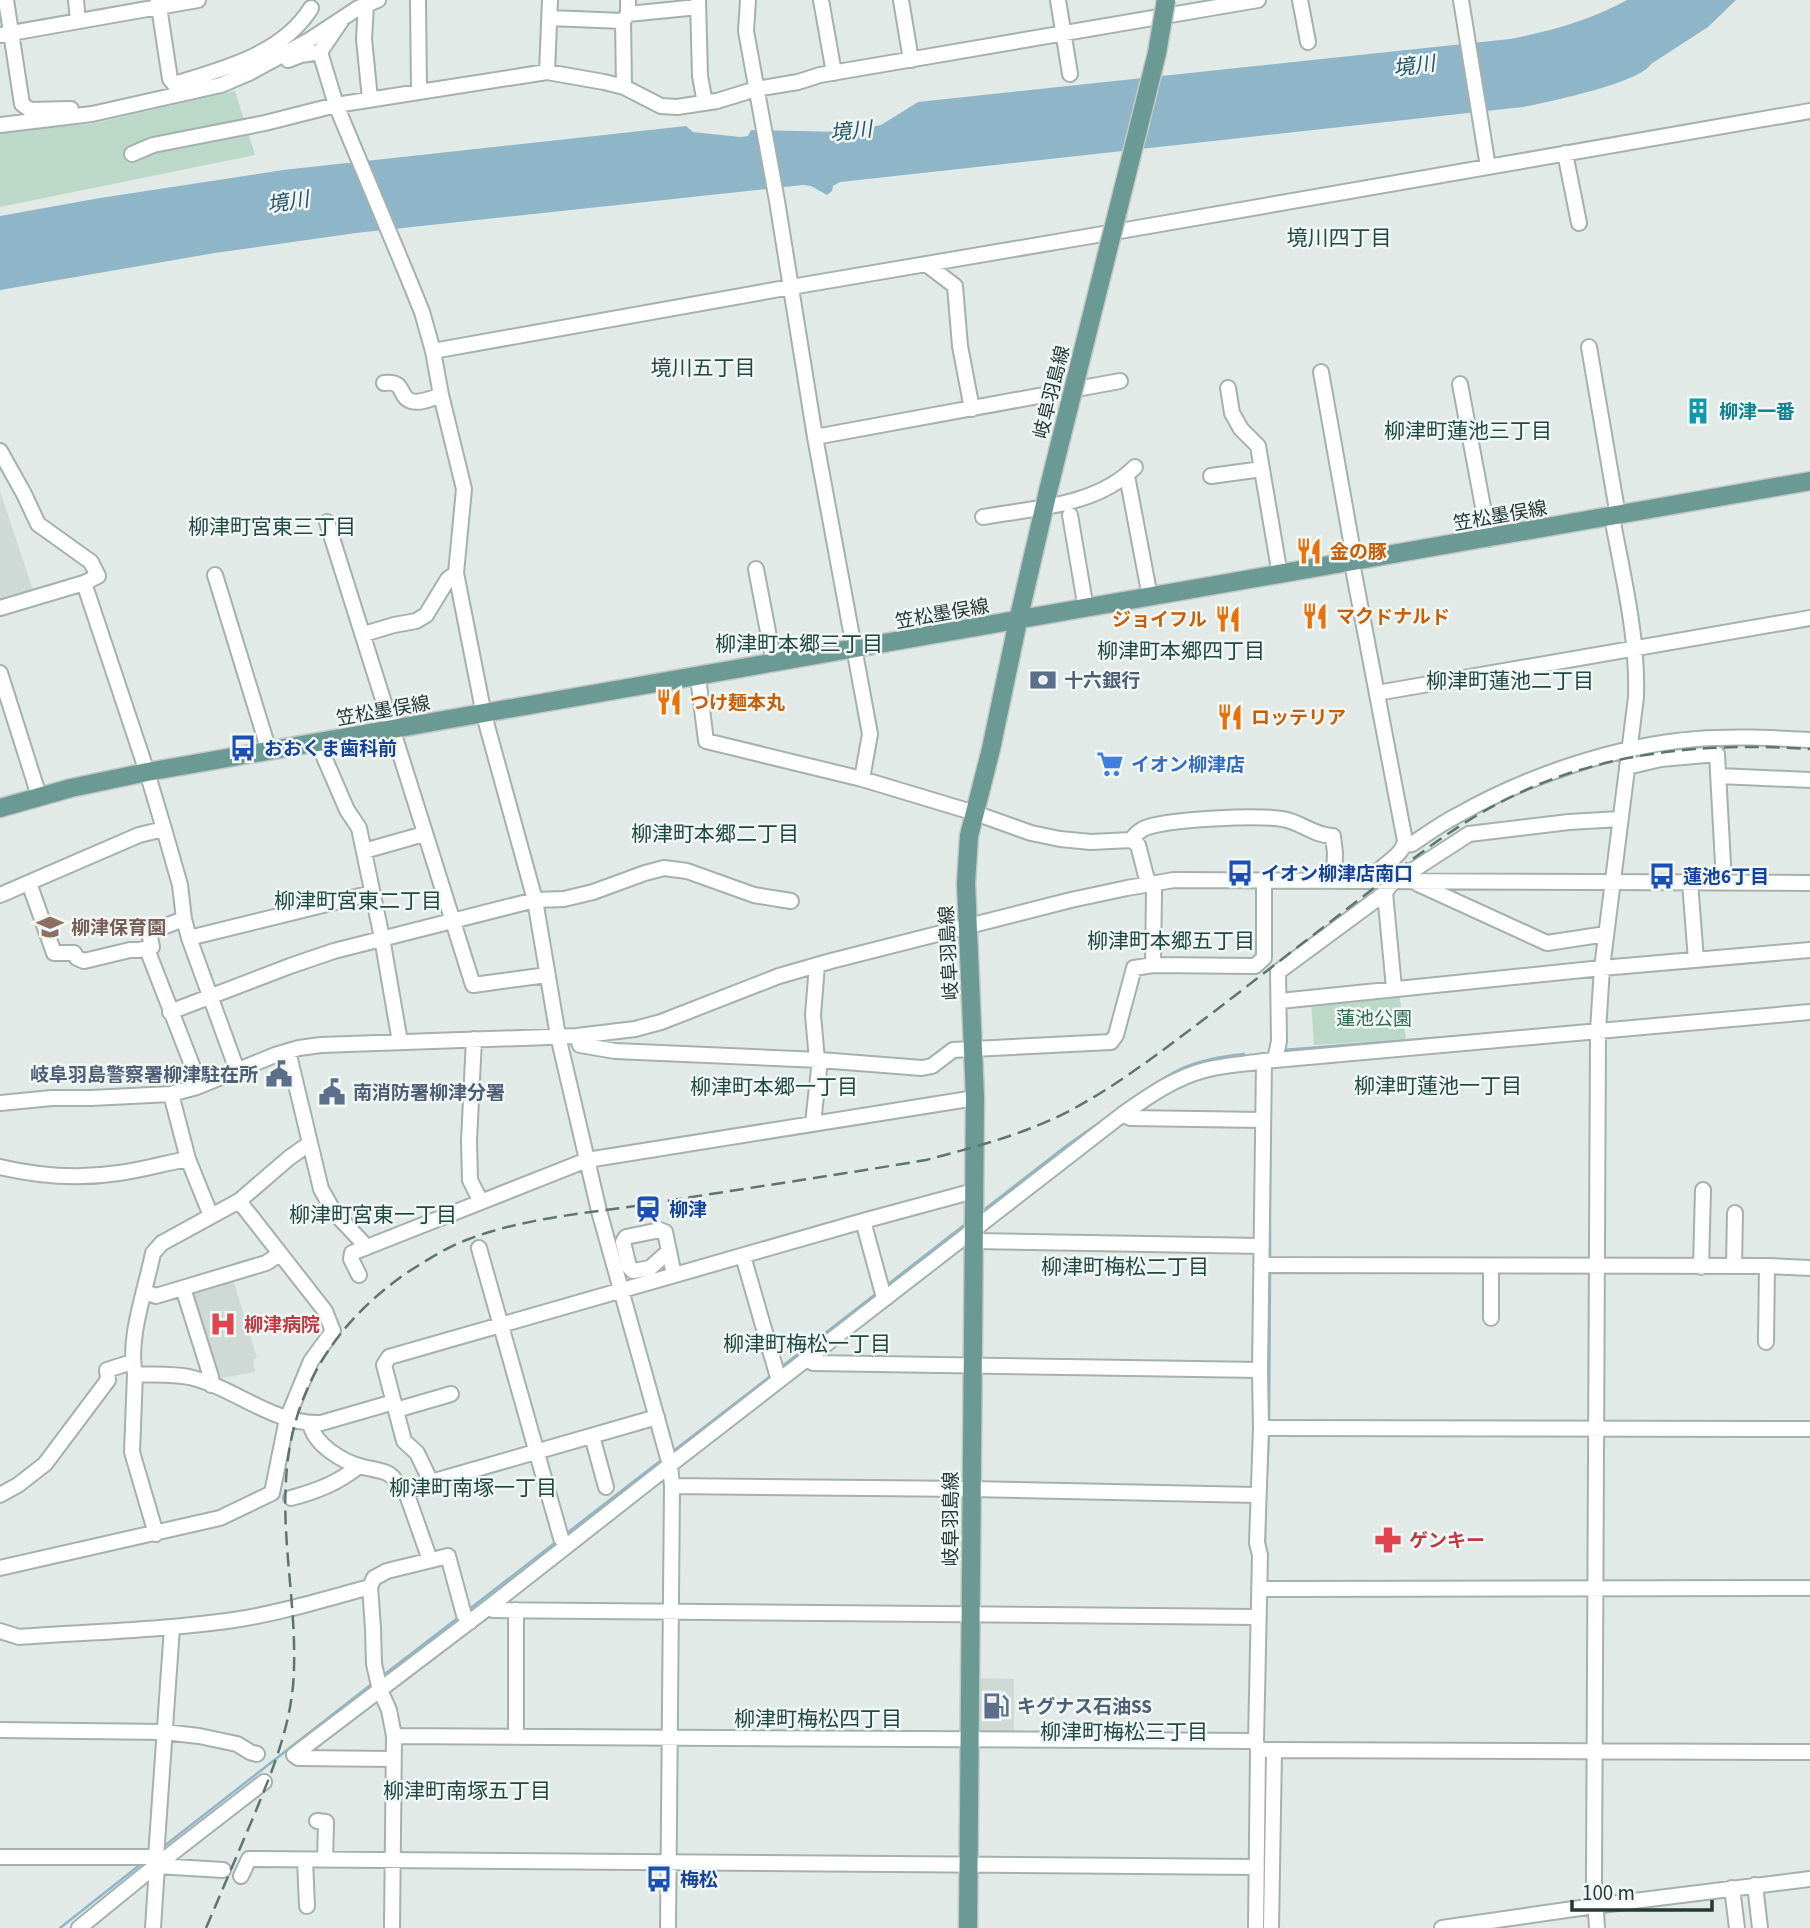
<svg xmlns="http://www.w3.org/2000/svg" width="1810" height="1928" viewBox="0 0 1810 1928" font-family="'Source Sans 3','Noto Sans JP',sans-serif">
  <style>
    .built { fill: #cfd9d6 }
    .green { fill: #bcd8c8 }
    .water { fill: #8fb6c8 }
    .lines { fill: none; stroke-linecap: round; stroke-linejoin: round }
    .stream { stroke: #8fb6c8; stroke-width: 2.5 }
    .minor-casing { stroke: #a5b1ae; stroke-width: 18 }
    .major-casing { stroke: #c2c7c7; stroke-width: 21 }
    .minor { stroke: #fff; stroke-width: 14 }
    .major { stroke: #6b9a95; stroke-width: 18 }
    .rail { stroke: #5e7471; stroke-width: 2.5; stroke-dasharray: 14 7; stroke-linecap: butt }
    .major-bridge-casing { stroke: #c2c7c7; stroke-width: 21; stroke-linecap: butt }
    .major-bridge { stroke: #6b9a95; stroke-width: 18 }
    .labels { text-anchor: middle; stroke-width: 5; stroke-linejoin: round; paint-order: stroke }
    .street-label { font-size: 19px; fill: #243836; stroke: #f1f7f5 }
    .culture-label { font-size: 19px; font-weight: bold; fill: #0d838f; stroke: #f1f7f5; text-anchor: start }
    .food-label { font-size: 19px; font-weight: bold; fill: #c56008; stroke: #f1f7f5; text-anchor: start }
    .service-label { font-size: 19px; font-weight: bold; fill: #4e5e75; stroke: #f1f7f5; text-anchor: start }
    .transit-label { font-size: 19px; font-weight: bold; fill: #164399; stroke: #f1f7f5; text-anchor: start }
    .shop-label { font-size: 19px; font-weight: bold; fill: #366cbe; stroke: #f1f7f5; text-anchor: start }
    .education-label { font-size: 19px; font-weight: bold; fill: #785e54; stroke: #f1f7f5; text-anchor: start }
    .park-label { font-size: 19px; fill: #336a51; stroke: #f1f7f5 }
    .health-label { font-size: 19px; font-weight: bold; fill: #be3a42; stroke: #f1f7f5; text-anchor: start }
    .water-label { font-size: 21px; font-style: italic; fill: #25556c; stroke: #f1f7f5 }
    .neighbourhood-label { font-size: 21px; fill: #224844; stroke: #f1f7f5 }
  </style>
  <rect width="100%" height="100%" fill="#e1eae7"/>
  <path class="built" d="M0 491 33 590 0 601Z
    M232 1276 257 1358 253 1360 255 1372 217 1379 188 1289Z
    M979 1678 1014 1679V1737L977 1733Z"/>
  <path class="green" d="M235 91 255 155 0 207V130L91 124Z
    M1399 993 1406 1039 1314 1045 1311 1002Z"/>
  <path class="water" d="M1627 0H1736L1708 27 1651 64C1640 83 1548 102 1523 107L840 182 833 186 832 191 827 195 811 186 803 185 356 233 215 253 0 290V216L100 198 283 170 686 126 693 132 740 137 748 136 751 130 846 132 881 125 918 102 1510 39C1551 31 1591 20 1627 0Z"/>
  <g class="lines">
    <path class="stream" d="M1283 1050 1509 1032
      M1136 1097C1176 1068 1195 1059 1244 1054
      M1270 1154V1259
      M981 1212 1066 1146 1116 1111
      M887 1285 968 1222
      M780 1368 877 1293
      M1269 1423 1270 1269
      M672 1452 772 1375
      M1266 1490 1269 1434
      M567 1533 664 1458
      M1265 1549V1500
      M467 1611 556 1542
      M381 1677 459 1617
      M1263 1745 1264 1703
      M163 1847 373 1683
      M1264 1882V1928
      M60 1928 141 1864"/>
    <g class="minor-casing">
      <path id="minor" d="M6 0 22 104 30 110 71 109
        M76 0 78 21
        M158 0 170 79 174 84C223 69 283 54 311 8
        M418 0 419 91
        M698 0 700 76 705 103
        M748 0 746 31 777 201 815 437 870 734 862 779
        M821 0 834 73
        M901 0 911 60
        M1058 0 1070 74
        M1300 0 1308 42
        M1461 0 1488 167
        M366 4 364 39 370 99
        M628 14V0
        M550 18 623 21 624 87
        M623 21 628 14 698 7
        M0 35 198 0
        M320 52 336 105 407 275 422 312 433 351 441 395 464 489 456 573 484 715 535 900 558 1036 599 1211 670 1465 672 1486 668 1928
        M288 60 301 55 320 52 341 21
        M547 72 550 0
        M0 125 92 114 221 85 249 73 308 41 358 8 378 0
        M1565 153 1579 223
        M132 154 153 145 265 123 336 105 534 74 547 72 604 82 624 87 661 106 677 107 717 101 756 89 798 82 820 75 1258 0
        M926 264 955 286 960 346 972 409
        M1589 347 1618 516
        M433 351 791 287 1097 235 1810 111
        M1321 372 1353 552 1352 563 1405 841C1402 858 1378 866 1369 881
        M384 383C406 380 398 397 411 401 421 404 432 398 441 395
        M1460 384 1489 539
        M1228 388 1232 413 1241 429 1258 446 1280 575
        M815 437 1120 381
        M0 451 24 494 38 524 91 562 98 576 84 583 0 608
        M1211 476 1262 469
        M1125 477 1128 481 1150 597
        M1070 515 1086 609
        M983 517C1034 508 1097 506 1135 467
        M327 522 473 985 547 975
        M756 569 774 663
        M215 575 269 751
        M84 583 147 772 164 829 180 885 184 919 189 938 237 1070
        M364 634 394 625 416 621 426 615 448 579 456 573
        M0 673 39 796
        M698 677 706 741 862 779 975 813 1031 833 1060 839 1091 842 1131 840 1138 845 1146 876 1154 891 1153 965
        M1377 693 1810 618
        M318 743 347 810 359 828 382 938 400 1042
        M1627 767 1661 759 1717 754 1724 882
        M1719 776 1810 780
        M1131 840C1134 836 1138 832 1143 829 1163 819 1264 814 1287 820 1303 824 1316 836 1333 836L1335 853 1334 880
        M1405 845 1412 844C1427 834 1442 823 1458 815 1527 776 1617 745 1697 739 1735 736 1772 738 1810 740
        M364 851 424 834
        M1690 882 1696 960
        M29 883 54 953H74L77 958 84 961 130 950H139L152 947 149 932 184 919
        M1418 884 1547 943 1606 934
        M1385 893 1394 988
        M0 895 139 835 164 829
        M189 938 372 893
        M147 949 192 1065 197 1087
        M817 965 813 1015 817 1060
        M1280 1001 1602 968 1810 950
        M170 1012 290 966 334 951 535 900 564 899 593 892 645 873 664 868 687 871 754 895 791 901
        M577 1036 580 1045 615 1051 820 1060 922 1068 932 1066 953 1050 1111 1042 1116 1035 1134 968 1153 965 1255 966 1264 958V881
        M474 1039 469 1141 470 1180 481 1202
        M288 1051 321 1189 334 1212 363 1243 365 1248
        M1275 1060 1279 1041 1278 972 1385 893 1390 885 1469 834 1569 822 1620 819
        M171 1094 188 1159 211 1216
        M0 1103 52 1098H91L171 1094 197 1087 275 1055 299 1048 321 1045 577 1036 635 1029 661 1022 779 976 831 961 1071 900 1127 888 1174 880 1810 883
        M1123 1114 1130 1118 1262 1120
        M813 1123 820 1060
        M0 1167C38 1176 80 1179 119 1173 142 1170 165 1163 188 1159
        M863 1221 883 1294 886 1298
        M974 1241 1262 1246
        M479 1248 561 1538 567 1546
        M669 1251 665 1232 660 1230 626 1237 623 1242 629 1267 633 1271 650 1268 669 1251 674 1275
        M743 1256 777 1374 781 1379
        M1261 1265 1767 1266 1810 1268
        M1734 1266 1735 1213
        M1701 1267 1703 1190
        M359 1275 351 1259 352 1253 587 1160 975 1098
        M183 1288 211 1377V1385
        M145 1292 156 1296 266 1263 280 1254
        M1491 1318V1266
        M1766 1342 1767 1266
        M807 1359 813 1363 1260 1370
        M135 1374C152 1375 172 1374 189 1377 234 1387 273 1425 321 1423L394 1402
        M396 1410 451 1394
        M310 1423C314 1445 343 1462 363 1467 371 1469 382 1470 389 1474 396 1479 399 1485 402 1492H406L430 1560
        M1261 1428 1810 1429
        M592 1436 606 1487
        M431 1482 417 1453 404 1441 384 1365 389 1357 863 1221 974 1191
        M672 1486 971 1489 1257 1495
        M406 1492 431 1482 657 1417
        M0 1495 18 1485 45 1464 108 1380 107 1370 132 1362
        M291 1498C317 1491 338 1483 359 1466
        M156 1534 132 1452 135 1374C127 1339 146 1289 153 1253L162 1243 239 1201 289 1158 310 1143
        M0 1568 220 1518 272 1493 287 1419 311 1361 333 1331 325 1311 239 1201
        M1259 1589 1810 1588
        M489 1607 493 1610 1258 1617
        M0 1631 19 1637C90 1632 163 1630 234 1620 280 1613 325 1599 370 1587
        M0 1730 164 1732 199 1736 237 1744 250 1752 257 1754
        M394 1736 1256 1741
        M516 1737V1610
        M1258 1750 1810 1752
        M294 1755 489 1607 670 1465 1123 1114C1149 1096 1174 1078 1205 1070 1224 1065 1245 1064 1264 1061L1810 1012
        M294 1755 298 1758 393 1759
        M317 1821 326 1822 325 1860
        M0 1857H156
        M305 1860 307 1906
        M157 1866 223 1870
        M241 1876 249 1859 1257 1867
        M1755 1885 1760 1928
        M1732 1888 1737 1928
        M79 1928 144 1875 264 1782
        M153 1928 157 1866 156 1857 172 1627
        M392 1928 394 1736 389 1710 380 1690 374 1664 373 1628 370 1587 374 1578 387 1571 448 1556 464 1615 470 1622
        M1256 1928 1258 1750 1256 1741 1260 1555 1257 1543 1261 1428 1260 1370 1264 1061
        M1271 1928 1274 1750
        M1442 1928 1594 1906 1810 1879
        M1597 1928 1594 1882 1598 1031 1602 968 1636 697C1638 636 1623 577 1612 517"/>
    </g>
    <g class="major-casing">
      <path id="major" d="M0 808 71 788 147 772 1810 481
        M968 1928 975 1098 966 883 969 836 991 749 1018 621 1048 491"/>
    </g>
    <use href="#minor" class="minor"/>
    <use href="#major" class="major"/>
    <path class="rail" d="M206 1928C222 1891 237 1855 253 1818 273 1769 293 1722 294 1668 296 1605 282 1543 286 1480 291 1391 335 1322 408 1272 427 1260 447 1247 469 1239 529 1216 596 1213 660 1202 748 1188 837 1175 926 1160 975 1147 1026 1134 1071 1110 1122 1083 1168 1046 1215 1011 1268 970 1321 929 1374 888 1419 854 1464 819 1515 795 1606 751 1711 742 1810 749"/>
    <g class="major-bridge-casing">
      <path id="major-bridge" d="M1048 491 1157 53 1166 0"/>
    </g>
    <use href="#major-bridge" class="major-bridge"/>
  </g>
  <defs>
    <g id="building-bare" transform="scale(2.1)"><path d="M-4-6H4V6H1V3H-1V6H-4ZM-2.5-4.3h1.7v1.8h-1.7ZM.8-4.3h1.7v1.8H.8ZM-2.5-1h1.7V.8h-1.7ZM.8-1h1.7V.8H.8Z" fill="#0f9aa8" stroke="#f1f7f5" stroke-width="2.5" paint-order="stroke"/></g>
    <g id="restaurant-bare" transform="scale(2.1)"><path d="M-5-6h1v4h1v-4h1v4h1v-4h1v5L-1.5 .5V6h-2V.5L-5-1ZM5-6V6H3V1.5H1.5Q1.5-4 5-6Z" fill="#e8710a" stroke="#f1f7f5" stroke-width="2.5" paint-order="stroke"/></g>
    <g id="bank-bare" transform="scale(2.1)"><path d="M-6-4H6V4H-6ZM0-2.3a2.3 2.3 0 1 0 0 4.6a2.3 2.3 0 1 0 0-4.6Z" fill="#5c6f8a" stroke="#f1f7f5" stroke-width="2.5" paint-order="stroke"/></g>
    <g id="bus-bare" transform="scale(2.1)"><path d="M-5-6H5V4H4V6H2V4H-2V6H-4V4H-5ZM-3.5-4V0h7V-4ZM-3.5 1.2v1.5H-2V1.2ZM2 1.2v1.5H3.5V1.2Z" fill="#1a4fb4" stroke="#f1f7f5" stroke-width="2.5" paint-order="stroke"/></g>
    <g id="supermarket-bare" transform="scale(2.1)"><path d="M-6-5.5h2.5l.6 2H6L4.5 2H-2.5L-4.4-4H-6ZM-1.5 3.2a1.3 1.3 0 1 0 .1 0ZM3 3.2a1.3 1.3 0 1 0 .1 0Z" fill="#3f7fe0" stroke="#f1f7f5" stroke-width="2.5" paint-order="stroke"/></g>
    <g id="school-bare" transform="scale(2.1)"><path d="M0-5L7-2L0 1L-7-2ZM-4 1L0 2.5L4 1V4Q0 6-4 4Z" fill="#8d6e63" stroke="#f1f7f5" stroke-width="2.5" paint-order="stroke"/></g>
    <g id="civic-bare" transform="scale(2.1)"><path d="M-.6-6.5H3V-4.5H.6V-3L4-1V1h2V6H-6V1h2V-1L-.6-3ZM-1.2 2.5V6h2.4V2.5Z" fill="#5c6f8a" stroke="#f1f7f5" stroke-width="2.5" paint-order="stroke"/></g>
    <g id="station-bare" transform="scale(2.1)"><path d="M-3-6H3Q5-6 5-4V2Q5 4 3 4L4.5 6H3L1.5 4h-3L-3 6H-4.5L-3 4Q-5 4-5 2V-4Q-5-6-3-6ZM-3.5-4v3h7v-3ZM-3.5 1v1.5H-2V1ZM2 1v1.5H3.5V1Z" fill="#1a4fb4" stroke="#f1f7f5" stroke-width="2.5" paint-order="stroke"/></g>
    <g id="hospital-bare" transform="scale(2.1)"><path d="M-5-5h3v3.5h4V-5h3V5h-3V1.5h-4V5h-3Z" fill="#e0444e" stroke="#f1f7f5" stroke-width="2.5" paint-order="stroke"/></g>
    <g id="pharmacy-bare" transform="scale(2.1)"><path d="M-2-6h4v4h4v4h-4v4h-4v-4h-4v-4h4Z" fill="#e0444e" stroke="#f1f7f5" stroke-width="2.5" paint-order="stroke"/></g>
    <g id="fuel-bare" transform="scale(2.1)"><path d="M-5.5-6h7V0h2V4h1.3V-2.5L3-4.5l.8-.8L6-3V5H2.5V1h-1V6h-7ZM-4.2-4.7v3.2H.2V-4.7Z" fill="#5c6f8a" stroke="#f1f7f5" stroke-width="2.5" paint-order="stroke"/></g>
  </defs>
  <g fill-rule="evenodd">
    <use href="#building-bare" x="1698" y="411"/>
    <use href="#restaurant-bare" x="1309" y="551"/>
    <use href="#restaurant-bare" x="1315" y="616"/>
    <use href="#restaurant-bare" x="1228" y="619"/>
    <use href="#bank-bare" x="1043" y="680"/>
    <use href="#restaurant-bare" x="669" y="702"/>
    <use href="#restaurant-bare" x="1230" y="717"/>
    <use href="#bus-bare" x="243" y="748"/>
    <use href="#supermarket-bare" x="1110" y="764"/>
    <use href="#bus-bare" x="1240" y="873"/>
    <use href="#bus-bare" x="1662" y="876"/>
    <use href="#school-bare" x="50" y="927"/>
    <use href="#civic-bare" x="279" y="1074"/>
    <use href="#civic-bare" x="332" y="1092"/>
    <use href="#station-bare" x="648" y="1209"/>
    <use href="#hospital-bare" x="223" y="1324"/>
    <use href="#pharmacy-bare" x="1388" y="1540"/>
    <use href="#fuel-bare" x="996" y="1706"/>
    <use href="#bus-bare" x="659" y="1879"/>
  </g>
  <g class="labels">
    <g class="street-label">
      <text transform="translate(1051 392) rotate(-76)" y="7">岐阜羽島線</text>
      <text transform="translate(1500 515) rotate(-10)" y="7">笠松墨俣線</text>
      <text transform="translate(942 613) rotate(-10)" y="7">笠松墨俣線</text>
      <text transform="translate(383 710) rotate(-10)" y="7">笠松墨俣線</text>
      <text transform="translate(948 953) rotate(-93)" y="7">岐阜羽島線</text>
      <text transform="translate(950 1519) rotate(-90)" y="7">岐阜羽島線</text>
    </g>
    <g class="culture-label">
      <text x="1719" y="418">柳津一番</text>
    </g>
    <g class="food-label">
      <text x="1330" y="558">金の豚</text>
      <text x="1336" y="623">マクドナルド</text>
      <text x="1207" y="626" text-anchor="end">ジョイフル</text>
      <text x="690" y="709">つけ麺本丸</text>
      <text x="1251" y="724">ロッテリア</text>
    </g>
    <g class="service-label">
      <text x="1064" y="687">十六銀行</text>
      <text x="258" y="1081" text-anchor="end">岐阜羽島警察署柳津駐在所</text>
      <text x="353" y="1099">南消防署柳津分署</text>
      <text x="1017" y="1713">キグナス石油SS</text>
    </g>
    <g class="transit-label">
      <text x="264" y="755">おおくま歯科前</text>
      <text x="1261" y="880">イオン柳津店南口</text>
      <text x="1683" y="883">蓮池6丁目</text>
      <text x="669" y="1216">柳津</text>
      <text x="680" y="1886">梅松</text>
    </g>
    <g class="shop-label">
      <text x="1131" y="771">イオン柳津店</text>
    </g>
    <g class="education-label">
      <text x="71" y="934">柳津保育園</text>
    </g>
    <g class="park-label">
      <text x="1374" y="1025">蓮池公園</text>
    </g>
    <g class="health-label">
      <text x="244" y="1331">柳津病院</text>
      <text x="1409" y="1547">ゲンキー</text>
    </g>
    <g class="water-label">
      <text transform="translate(1414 66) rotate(-8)" y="7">境川</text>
      <text transform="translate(851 131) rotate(-6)" y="7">境川</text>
      <text transform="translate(288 202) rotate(-9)" y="7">境川</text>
    </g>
    <g class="neighbourhood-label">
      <text x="1339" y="245">境川四丁目</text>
      <text x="703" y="375">境川五丁目</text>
      <text x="1468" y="438">柳津町蓮池三丁目</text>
      <text x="272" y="534">柳津町宮東三丁目</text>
      <text x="799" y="651">柳津町本郷三丁目</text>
      <text x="1181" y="658">柳津町本郷四丁目</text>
      <text x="1510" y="688">柳津町蓮池二丁目</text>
      <text x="715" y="841">柳津町本郷二丁目</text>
      <text x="358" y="908">柳津町宮東二丁目</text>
      <text x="1171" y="948">柳津町本郷五丁目</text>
      <text x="1438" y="1093">柳津町蓮池一丁目</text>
      <text x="774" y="1094">柳津町本郷一丁目</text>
      <text x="373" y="1222">柳津町宮東一丁目</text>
      <text x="1125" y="1274">柳津町梅松二丁目</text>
      <text x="807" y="1351">柳津町梅松一丁目</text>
      <text x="473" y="1495">柳津町南塚一丁目</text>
      <text x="818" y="1726">柳津町梅松四丁目</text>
      <text x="1124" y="1739">柳津町梅松三丁目</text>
      <text x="467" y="1798">柳津町南塚五丁目</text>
    </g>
  </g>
  <path d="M1572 1900v10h140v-10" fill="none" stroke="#243836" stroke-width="3.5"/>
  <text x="1582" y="1900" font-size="21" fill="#243836" stroke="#f1f7f5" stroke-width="5" paint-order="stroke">100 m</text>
</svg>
